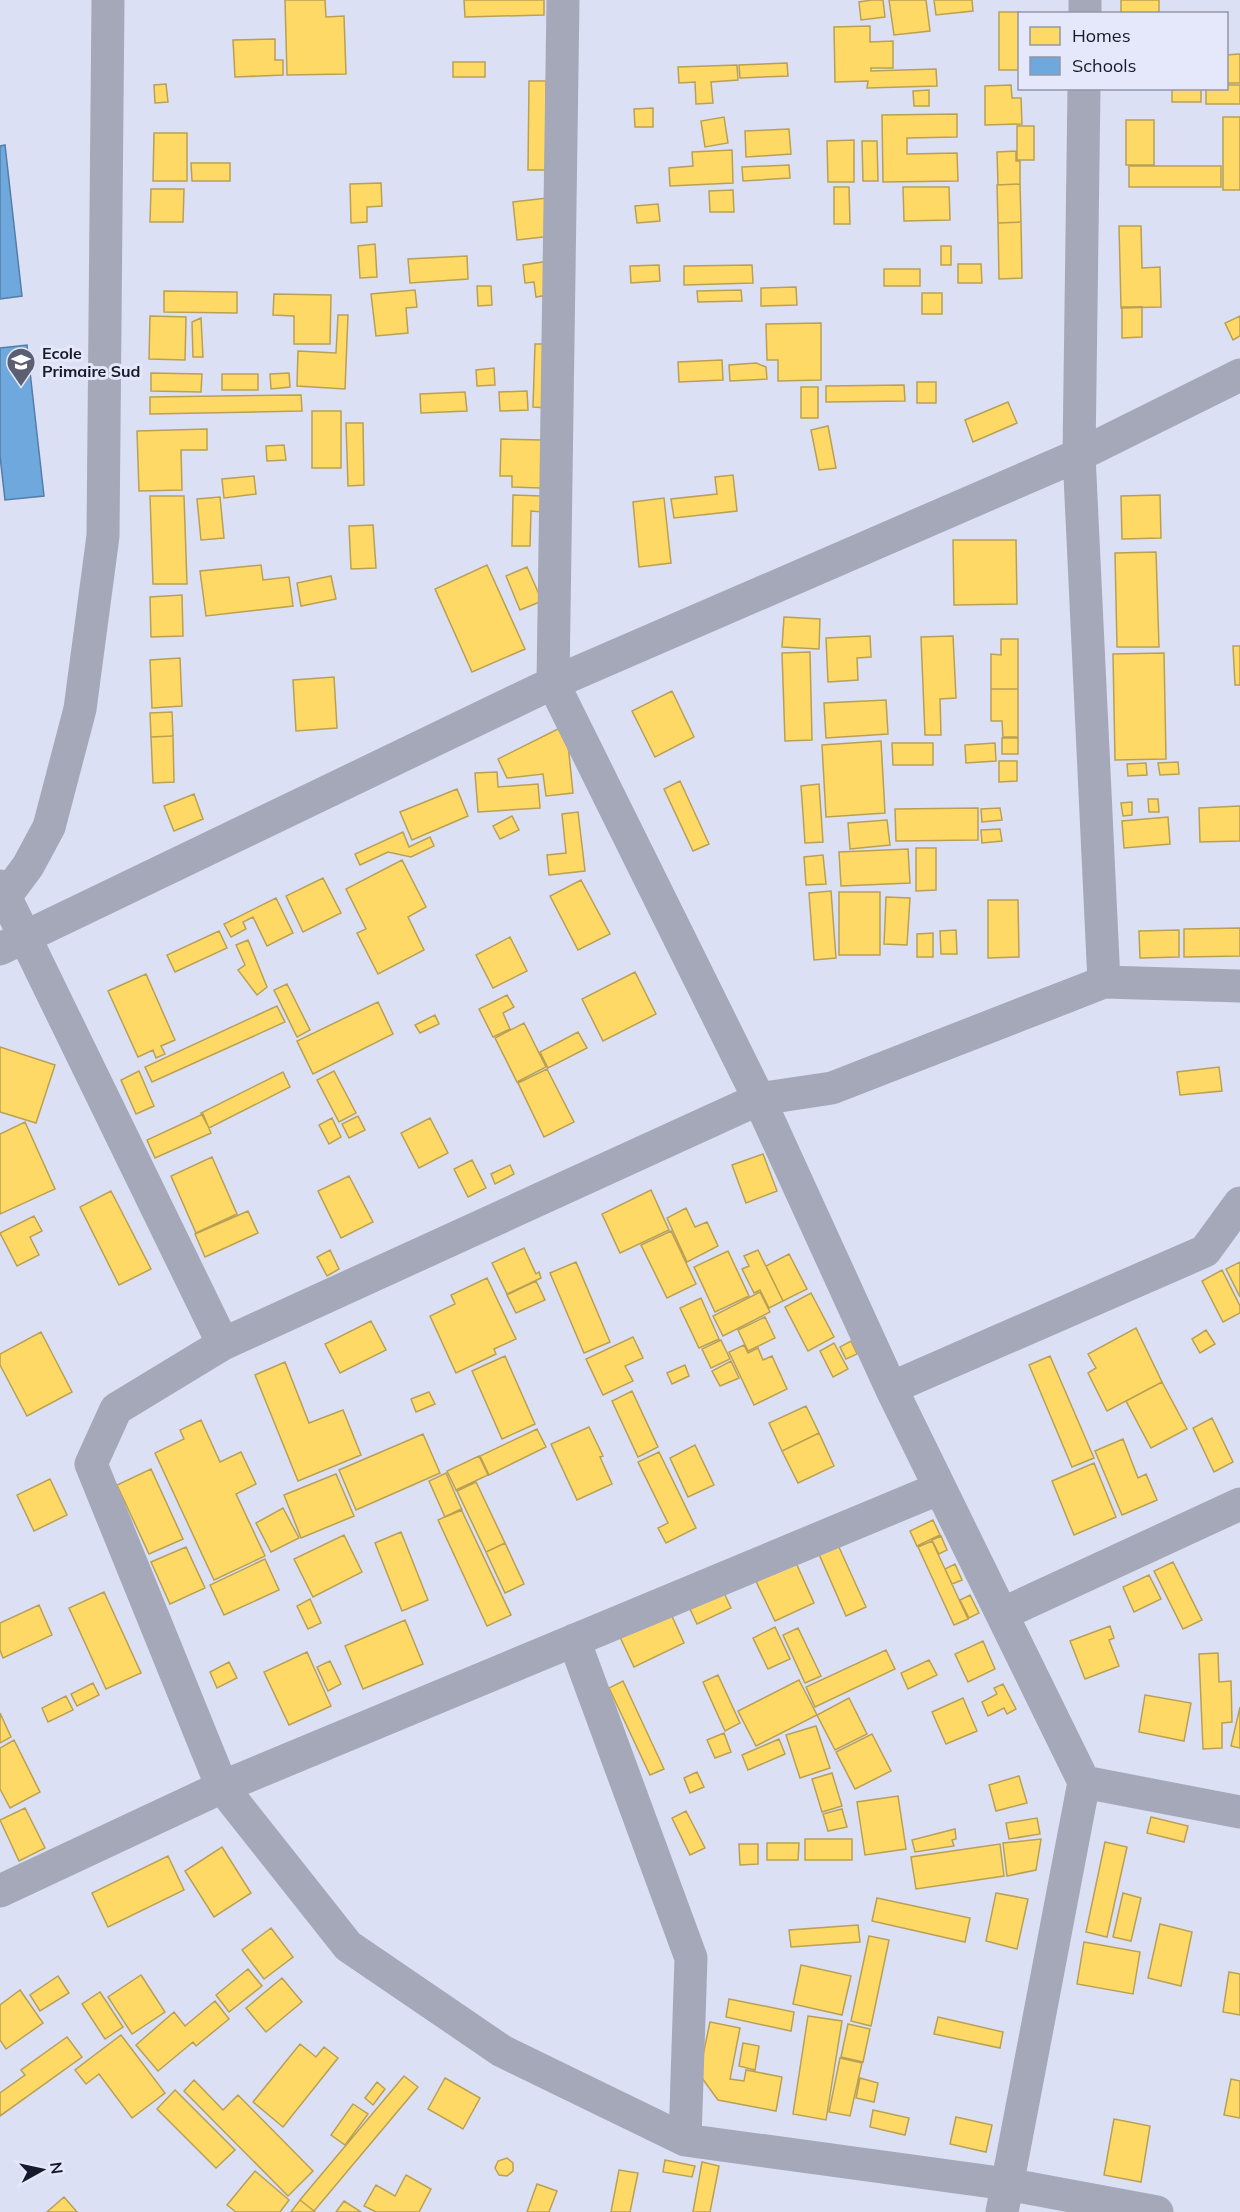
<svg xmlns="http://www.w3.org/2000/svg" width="1240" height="2212" viewBox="0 0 1240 2212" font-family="Mulish,sans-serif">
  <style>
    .homes { fill: #ffd966; stroke: #b9a054; stroke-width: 1.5 }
    .schools { fill: #6fa8dc; stroke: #557da7; stroke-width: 1.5 }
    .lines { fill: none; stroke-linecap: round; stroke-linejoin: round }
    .street { stroke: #a5a8b8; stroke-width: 33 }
    .secondary { stroke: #a5a8b9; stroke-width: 33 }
    .labels { text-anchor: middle; stroke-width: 6; stroke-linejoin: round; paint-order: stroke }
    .poi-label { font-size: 16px; font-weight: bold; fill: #171a2a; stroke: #e4e8fa; text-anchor: start }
  </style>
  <rect width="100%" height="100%" fill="#dce0f4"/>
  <path class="homes" d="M285 0H325L326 17 344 16 346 74 287 75Z
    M464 0H544V15L465 17Z
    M872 0H883L885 17 861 20 859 2Z
    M889 0H926L930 31 894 35Z
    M934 0H972L973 11 936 15Z
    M1121 0H1159V14H1121Z
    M999 12H1020V70H999Z
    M870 26V42L893 41V68H871V71L936 69 937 86 867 88 868 81 835 82 834 27Z
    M275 39V60H283V75L235 77 233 40Z
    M1240 54V83H1226V55Z
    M453 62H485V77H453Z
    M787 63 788 76 740 78 739 65Z
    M737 65 738 80 711 82 713 103 696 104 695 82 679 83 678 67Z
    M529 81H546V170H528Z
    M166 84 168 102 155 103 154 85Z
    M1011 85 1012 98H1021L1022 124 985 125V86Z
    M1226 85H1240V104H1206V88H1226Z
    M1172 88H1201V102H1172Z
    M929 90V106H914L913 91Z
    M653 108V127H635L634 109Z
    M957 114V137L907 138V154L957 153 958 181 883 182 882 115Z
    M724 117 728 143 705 147 701 121Z
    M1223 117H1240V190H1223Z
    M1126 120H1154V165H1126Z
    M1017 126H1034V160H1017Z
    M789 129 791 154 746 157 745 131Z
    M154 133H187V181H153Z
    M854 140V182H828L827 141Z
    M862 141H877L878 181H863Z
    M732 150 733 183 670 186 669 168 693 166 692 152Z
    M1016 151V161H1020V184L998 185 997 152Z
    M191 163H230V181H192Z
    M789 165 790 178 743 181 742 167Z
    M1129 166H1221V187H1129Z
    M381 183 382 206 367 207V222L351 223 350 184Z
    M1020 184 1021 222 998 223 997 185Z
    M834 187H849L850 224H834Z
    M903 187H949L950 220 904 221Z
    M151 189H184L183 222H150Z
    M733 190 734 212H710L709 191Z
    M547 198 552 236 517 240 513 202Z
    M658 204 660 221 637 223 635 206Z
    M1021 222 1022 278 999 279 998 223Z
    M1119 226H1141L1142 268 1160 267 1161 307 1121 308Z
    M375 244 377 277 360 278 358 246Z
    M941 246H951V265H941Z
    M467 256 468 279 410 283 408 259Z
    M550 261 547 295 536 297 534 282 525 283 523 265Z
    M958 264H981L982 283H958Z
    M659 265 660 281 631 283 630 266Z
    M752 265 753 283 684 285V266Z
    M884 269H920V286H884Z
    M477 286H491L492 305 478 306Z
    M796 287 797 305 761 306V288Z
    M415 290 417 307 406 308 408 333 376 336 371 294Z
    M741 290 742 301 698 302 697 291Z
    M164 291 237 292V313L164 312Z
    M922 293H942V314H922Z
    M274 294 331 295 330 344H294V316L273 315Z
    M1122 307H1142V337L1122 338Z
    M338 315H348L345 389 297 386 298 351 336 353Z
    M150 316 186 317 185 360 149 359Z
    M1240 316V336L1233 340 1225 323Z
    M201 318 203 357H193L192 322Z
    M821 323V380L778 381V360H767L766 324Z
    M535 344H550L548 408 533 407Z
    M722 360 723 380 679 382 678 362Z
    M756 363 766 367 767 379 730 381 729 365Z
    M494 368 495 385 477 386 476 370Z
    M151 373 202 374 201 392 151 391Z
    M289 373 290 387 271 389 270 374Z
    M222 374H258V390H222Z
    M917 382H936V403H917Z
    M904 385 905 401 826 402V386Z
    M801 387H818V418H801Z
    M527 391 528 410 500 411 499 392Z
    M465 392 467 411 421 413 420 394Z
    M301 395 302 411 150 414V397Z
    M1008 402 1017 423 973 442 965 420Z
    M312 411H341V468H312Z
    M346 423H363L364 485 348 486Z
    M828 426 836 468 819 470 811 430Z
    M207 429V450H181L182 490 139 491 137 431Z
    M501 439 542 440 541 488 512 487V476H500Z
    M284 445 286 460 267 461 266 446Z
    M733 475 737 511 674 518 671 499 717 494 715 477Z
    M254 476 256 494 224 498 222 479Z
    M513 495 542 496V512L531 511 530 546H512Z
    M1160 495 1161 538 1122 539 1121 496Z
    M150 496H184L187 584H153Z
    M220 497 224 538 201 540 197 499Z
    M664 498 671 563 639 567 633 502Z
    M373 525 376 568 351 569 349 526Z
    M953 540H1016L1017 604 954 605Z
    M1156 552 1159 647H1117L1115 553Z
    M261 565 263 580 289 577 293 606 206 616 200 571Z
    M487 565 525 649 472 672 435 589Z
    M527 567 542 601 520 610 506 576Z
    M331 576 336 599 301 606 297 583Z
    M182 595 183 636 151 637 150 597Z
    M784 617 820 619 819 649 782 647Z
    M870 636 871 657 857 658 858 680 828 682 826 638Z
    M953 636 956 698 940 699 941 735H925L921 637Z
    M1001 639H1018V689H991V654L1001 655Z
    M1233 646H1240V685H1235Z
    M810 652 812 740 785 741 782 653Z
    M1164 653 1166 759 1115 760 1113 654Z
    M180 658 182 706 152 708 150 660Z
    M334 677 337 728 296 731 293 680Z
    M991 689H1018V737H1003L1002 721H991Z
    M672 691 694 737 655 757 632 711Z
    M886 700 888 734 826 738 824 703Z
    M172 712 173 736 151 737 150 713Z
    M566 725 573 793 546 796 543 774 507 778 498 759Z
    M173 736 174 782 153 783 151 737Z
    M1002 738H1018V754H1002Z
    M881 741 885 813 826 817 822 745Z
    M892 743H933V765H893Z
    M995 743 996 761 966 763 965 745Z
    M999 761H1017V781L999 782Z
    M1178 762 1179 774 1160 775 1158 763Z
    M1146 763 1147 775 1128 776 1127 764Z
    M497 772 498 787 538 784 540 808 478 812 475 773Z
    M680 781 709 844 693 851 664 789Z
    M819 784 823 842 805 843 801 786Z
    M457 789 468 816 412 840 400 812Z
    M194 794 203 819 174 831 164 806Z
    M1148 799H1158L1159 812H1149Z
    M1132 802V815L1123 816 1121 803Z
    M1240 806V841L1200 842 1199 808Z
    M978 808V840L896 841 895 809Z
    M1000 808 1002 820 982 822 981 809Z
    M578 812 585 871 549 875 547 855 566 853 562 814Z
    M512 816 519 830 500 839 493 826Z
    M1168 817 1170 844 1124 848 1122 821Z
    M887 820 890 845 850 849 848 823Z
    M1000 829 1002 841 982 843 981 830Z
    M403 832 409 847 430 837 434 846 411 857 388 852 360 865 355 854Z
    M916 848H936V890L916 891Z
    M908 849 910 883 841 886 839 852Z
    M823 855 826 884 806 885 804 857Z
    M402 860 426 907 408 917 424 950 378 974 357 933 366 929 346 889Z
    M323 878 341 913 303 932 286 896Z
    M581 880 610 934 578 950 550 896Z
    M831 891 836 958 814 960 809 893Z
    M839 892H880V955H839Z
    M886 897 910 898 907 945 884 944Z
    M276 898 293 933 267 946 253 917 243 922 246 929 231 937 224 924Z
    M988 900H1018L1019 957 988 958Z
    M1240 928V956L1184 957V929Z
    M956 930 957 954H941L940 931Z
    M1179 930V957L1140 958 1139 931Z
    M219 931 227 948 175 972 167 955Z
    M933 933V957H917V934Z
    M510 937 527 971 493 988 476 955Z
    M248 940 267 987 257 995 238 970 245 965 236 945Z
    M635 972 656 1014 603 1041 582 999Z
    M146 974 175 1040 161 1046 165 1054 156 1058 153 1050 138 1057 108 991Z
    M287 984 310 1030 297 1037 274 990Z
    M507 995 514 1007 503 1013 510 1029 493 1037 479 1009Z
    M378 1002 393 1034 313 1074 297 1041Z
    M277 1006 285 1022 152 1082 145 1067Z
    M435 1015 439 1024 420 1033 415 1025Z
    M524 1023 546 1067 517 1082 495 1038Z
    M578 1032 587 1048 548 1068 540 1052Z
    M0 1047 55 1065 36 1123 0 1112Z
    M1219 1067 1222 1091 1180 1095 1177 1072Z
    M547 1069 574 1122 544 1137 518 1083Z
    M139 1071 154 1106 136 1114 121 1080Z
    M334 1071 356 1113 339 1122 317 1080Z
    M283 1072 290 1087 209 1128 201 1113Z
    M203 1114 211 1133 155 1158 147 1140Z
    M358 1116 365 1130 349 1138 342 1124Z
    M332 1118 341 1137 329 1144 319 1125Z
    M430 1118 448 1153 419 1168 401 1133Z
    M25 1122 55 1189 0 1214V1134Z
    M763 1154 777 1191 746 1203 732 1165Z
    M212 1157 237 1214 196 1233 171 1176Z
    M472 1160 486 1188 468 1197 454 1169Z
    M510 1165 514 1174 495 1184 491 1174Z
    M349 1176 373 1222 341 1238 318 1191Z
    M651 1190 669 1230 620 1253 602 1214Z
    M111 1191 151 1269 119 1285 80 1207Z
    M686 1208 695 1227 707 1222 718 1246 687 1262 667 1218Z
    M248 1211 258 1233 205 1257 195 1234Z
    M34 1216 42 1231 30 1237 39 1255 17 1266 0 1233Z
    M671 1231 696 1284 667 1298 641 1245Z
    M524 1248 536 1274 539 1272 541 1278 507 1294 492 1263Z
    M330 1250 339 1269 327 1276 317 1257Z
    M758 1250 783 1301 769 1308 760 1290 754 1293 742 1269 749 1266 744 1256Z
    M728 1251 749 1296 715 1312 694 1267Z
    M789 1254 807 1289 783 1301 766 1266Z
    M576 1262 610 1342 584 1353 550 1273Z
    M1240 1262V1297L1226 1269Z
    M1222 1270 1240 1306V1313L1223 1322 1202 1281Z
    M487 1278 516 1339 494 1349 496 1354 456 1373 430 1316 455 1304 451 1295Z
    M536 1281 545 1300 516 1313 507 1295Z
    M760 1292 770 1312 723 1336 713 1316Z
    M811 1293 834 1337 808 1351 785 1307Z
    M701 1298 719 1339 699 1348 680 1308Z
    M765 1317 775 1338 748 1351 738 1330Z
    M371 1321 386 1350 340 1373 325 1344Z
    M1136 1328 1162 1382 1107 1411 1088 1373 1096 1368 1088 1354Z
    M1206 1330 1215 1344 1200 1353 1192 1339Z
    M41 1332 72 1392 27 1416 0 1365V1354Z
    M633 1337 643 1358 625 1366 633 1381 603 1395 586 1359Z
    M721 1340 730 1359 711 1368 702 1349Z
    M851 1341 857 1354 846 1359 840 1347Z
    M834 1343 848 1369 833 1377 820 1351Z
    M744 1345 748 1353 758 1348 763 1360 772 1356 787 1389 754 1405 729 1352Z
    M505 1356 535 1424 502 1439 472 1371Z
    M1050 1356 1094 1458 1072 1467 1029 1365Z
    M731 1361 739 1378 720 1386 712 1371Z
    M285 1362 309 1423 343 1410 361 1455 298 1481 255 1375Z
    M685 1365 689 1376 672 1384 667 1373Z
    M1162 1382 1187 1429 1151 1448 1126 1401Z
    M632 1391 658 1447 638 1457 612 1401Z
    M429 1392 435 1404 416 1412 411 1399Z
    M806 1406 819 1433 782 1451 769 1423Z
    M1212 1418 1233 1462 1214 1472 1193 1428Z
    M201 1420 220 1462 241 1452 256 1484 236 1494 265 1556 214 1580 155 1453 184 1439 180 1430Z
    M589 1427 603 1456 600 1457 612 1484 577 1500 551 1444Z
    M537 1429 546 1447 489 1475 480 1456Z
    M819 1433 834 1466 798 1483 782 1451Z
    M423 1434 440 1473 356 1510 339 1470Z
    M1123 1439 1138 1478 1146 1474 1157 1500 1122 1515 1095 1451Z
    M695 1445 714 1485 688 1497 670 1458Z
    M659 1452 696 1528 666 1543 658 1528 668 1523 638 1462Z
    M479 1456 488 1475 456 1490 447 1471Z
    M1094 1463 1116 1517 1074 1535 1052 1481Z
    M151 1469 183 1539 149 1554 117 1485Z
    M446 1473 462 1510 445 1517 429 1481Z
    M336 1474 354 1516 301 1538 284 1495Z
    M50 1479 67 1515 34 1531 17 1495Z
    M476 1482 505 1543 486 1552 457 1491Z
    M283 1508 299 1538 271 1552 256 1523Z
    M461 1509 511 1615 487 1626 438 1520Z
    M933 1520 940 1535 917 1546 910 1531Z
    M401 1532 428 1600 402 1611 375 1543Z
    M344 1535 362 1572 313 1597 294 1559Z
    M941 1536 947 1550 939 1554 932 1540Z
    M932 1541 968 1619 954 1625 918 1547Z
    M505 1543 524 1584 505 1593 486 1552Z
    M838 1545 866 1607 846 1616 819 1554Z
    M186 1547 205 1588 170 1604 151 1562Z
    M792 1554 814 1603 775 1621 752 1573Z
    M265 1559 279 1590 224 1615 210 1585Z
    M1173 1562 1202 1620 1183 1629 1154 1571Z
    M955 1564 962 1580 952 1584 945 1569Z
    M1149 1575 1161 1599 1134 1612 1123 1587Z
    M104 1592 141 1673 106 1689 69 1608Z
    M724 1593 731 1608 697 1624 690 1609Z
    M970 1595 979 1613 969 1618 960 1600Z
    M310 1599 321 1623 308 1629 297 1606Z
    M39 1605 52 1635 3 1658 0 1650V1623Z
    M671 1614 684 1643 634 1667 620 1637Z
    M405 1620 423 1664 363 1689 345 1646Z
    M1110 1626 1114 1638 1109 1640 1119 1666 1085 1679 1070 1641Z
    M775 1627 790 1659 768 1669 753 1638Z
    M798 1628 821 1676 805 1683 783 1635Z
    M983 1641 995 1669 968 1682 955 1654Z
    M886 1650 895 1669 815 1707 806 1687Z
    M307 1652 331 1706 289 1725 264 1672Z
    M1218 1653 1219 1682 1231 1681 1232 1722 1222 1723V1748L1203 1749 1199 1654Z
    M929 1660 937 1675 908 1689 901 1673Z
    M330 1661 341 1684 328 1691 317 1667Z
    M229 1662 237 1678 217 1688 210 1672Z
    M718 1675 740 1723 725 1731 703 1682Z
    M799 1680 817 1715 756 1746 738 1711Z
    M623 1681 664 1769 650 1775 609 1688Z
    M93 1683 99 1695 77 1706 71 1694Z
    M1003 1684 1016 1709 1007 1714 1004 1708 988 1716 982 1702 997 1694 994 1688Z
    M1145 1695 1191 1703 1184 1741 1139 1732Z
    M66 1696 73 1710 48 1722 42 1708Z
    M849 1698 867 1734 835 1750 817 1715Z
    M963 1698 977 1731 946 1744 932 1712Z
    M1240 1707V1748L1231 1746Z
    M0 1713 11 1737 0 1743Z
    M816 1726 830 1768 800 1778 786 1735Z
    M724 1733 731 1752 715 1758 707 1740Z
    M872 1734 891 1771 855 1789 836 1752Z
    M779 1739 785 1754 748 1770 742 1755Z
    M14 1740 40 1792 10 1808 0 1789V1748Z
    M697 1772 704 1787 690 1793 684 1778Z
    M832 1773 842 1806 822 1812 812 1779Z
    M1019 1776 1027 1803 996 1811 989 1785Z
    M898 1796 906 1849 865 1855 857 1802Z
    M25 1808 45 1848 19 1861 0 1820Z
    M842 1809 847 1827 828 1831 823 1814Z
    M686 1811 705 1848 690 1855 672 1818Z
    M1151 1817 1188 1826 1184 1842 1147 1833Z
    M1037 1818 1040 1834 1009 1839 1006 1823Z
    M955 1829 956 1839 952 1840 954 1846 915 1852 912 1840Z
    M805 1839H852V1860H805Z
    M1041 1839 1036 1870 1007 1876 1003 1843Z
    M1105 1842 1127 1847 1107 1937 1086 1932Z
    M767 1843H799L798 1860H767Z
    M739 1844H758V1864L740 1865Z
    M1000 1844 1004 1876 916 1889 911 1857Z
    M222 1847 251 1893 214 1917 185 1871Z
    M168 1856 184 1890 108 1927 92 1893Z
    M996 1893 1028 1899 1017 1949 986 1941Z
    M1123 1893 1141 1898 1131 1941 1113 1937Z
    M877 1898 970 1918 965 1942 872 1921Z
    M1160 1924 1192 1932 1181 1986 1148 1978Z
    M858 1925 860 1942 791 1947 789 1930Z
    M271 1928 293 1957 264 1979 242 1950Z
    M869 1936 889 1940 871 2026 851 2021Z
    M1084 1942 1140 1952 1133 1994 1077 1984Z
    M801 1965 851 1976 842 2015 793 2004Z
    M248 1969 262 1986 229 2012 216 1995Z
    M1229 1972 1240 1974V2015L1223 2012Z
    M141 1975 165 2012 132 2034 108 1997Z
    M58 1976 69 1993 40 2011 30 1995Z
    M282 1978 302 2002 266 2032 246 2008Z
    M20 1990 43 2023 6 2049 0 2040V2005Z
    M100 1992 123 2027 105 2039 82 2004Z
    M729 1999 794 2012 791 2031 726 2017Z
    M215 2001 229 2019 196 2046 193 2042 158 2071 136 2045 174 2012 185 2026Z
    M808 2016 842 2021 826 2120 793 2114Z
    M938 2017 1003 2032 1000 2048 934 2034Z
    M710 2022 740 2028 730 2079 744 2081 746 2070 782 2077 776 2111 718 2100 699 2074Z
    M848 2024 870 2029 863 2062 841 2057Z
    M121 2035 165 2093 132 2118 99 2074 86 2084 75 2070Z
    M67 2037 82 2057 0 2116V2093L25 2075 21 2070Z
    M743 2043 759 2046 755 2070 739 2066Z
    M300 2044 316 2057 324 2047 338 2058 283 2127 253 2102Z
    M840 2058 862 2063 850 2116 829 2112Z
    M404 2076 418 2087 314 2211 300 2200Z
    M445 2078 480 2098 463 2129 428 2109Z
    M860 2078 878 2083 874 2102 856 2098Z
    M1231 2079 1240 2081V2118L1224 2115Z
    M194 2080 223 2110 238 2095 313 2171 288 2196 184 2091Z
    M377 2082 385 2089 373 2105 365 2098Z
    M175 2090 235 2150 216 2168 157 2109Z
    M353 2104 368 2114 345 2145 331 2135Z
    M873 2110 909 2118 905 2135 870 2127Z
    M956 2117 992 2125 986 2152 950 2144Z
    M1114 2119 1150 2126 1141 2182 1104 2175Z
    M507 2158 513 2163V2171L507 2176 499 2175 495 2168 498 2161Z
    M665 2160 695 2166 692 2177 663 2172Z
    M702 2162 719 2166 710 2212H693Z
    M619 2170 638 2173 630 2212H611Z
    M255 2171 289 2200 280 2212H236L227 2205Z
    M406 2175 431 2189 419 2212H376L364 2206 376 2185 395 2196Z
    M537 2184 557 2191 549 2212H527Z
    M64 2197 77 2212H47Z
    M300 2200 314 2211 315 2212H291Z
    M344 2201 361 2212H336Z"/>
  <path class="schools" d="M5 145 22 296 0 299V146Z
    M27 345 44 496 5 500 0 456V348Z"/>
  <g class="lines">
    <path class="street" d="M563 0 553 683 759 1099 891 1388 1084 1782 1002 2212
      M1085 14V0
      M1084 88 1079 455 1104 982
      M0 886 223 1344
      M5 897 28 866 49 827 80 709 103 536 108 0
      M891 1388 1205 1251 1240 1203
      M1002 1614 1240 1504
      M574 1640 691 1958 685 2140
      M1084 1782 1240 1812
      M0 1891 222 1787 940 1488
      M1157 2212 1007 2184 685 2140 502 2051 348 1946 222 1787 91 1464 116 1409 223 1344 759 1099 832 1088 1104 982 1240 986"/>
    <path class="secondary" d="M0 949 553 683 1079 455 1240 375"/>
  </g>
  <defs>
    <g id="school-pin" transform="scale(1.5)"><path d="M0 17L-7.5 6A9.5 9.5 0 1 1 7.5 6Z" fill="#5c5f71" stroke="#e4e8fa"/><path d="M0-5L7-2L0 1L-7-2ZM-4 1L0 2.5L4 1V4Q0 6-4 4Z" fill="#fff"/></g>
  </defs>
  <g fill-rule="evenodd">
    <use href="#school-pin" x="21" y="362"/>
  </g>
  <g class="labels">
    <g class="poi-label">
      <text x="42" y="359">Ecole<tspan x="42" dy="18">Primaire Sud</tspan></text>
    </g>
  </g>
  <rect x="1018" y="12" width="210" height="78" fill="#e4e8fa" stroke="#9296a7" stroke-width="1.5"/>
  <rect x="1030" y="27" width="30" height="18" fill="#ffd966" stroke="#9296a7" stroke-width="1.5"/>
  <text x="1072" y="42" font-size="18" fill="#171a2a">Homes</text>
  <rect x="1030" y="57" width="30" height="18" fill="#6fa8dc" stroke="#9296a7" stroke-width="1.5"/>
  <text x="1072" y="72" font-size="18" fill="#171a2a">Schools</text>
  <g transform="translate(42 2170) rotate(82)" stroke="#e4e8fa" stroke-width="4.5" paint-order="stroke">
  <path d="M0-4.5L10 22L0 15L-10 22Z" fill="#171a2a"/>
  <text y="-9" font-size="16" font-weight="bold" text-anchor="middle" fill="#171a2a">N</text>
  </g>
</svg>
